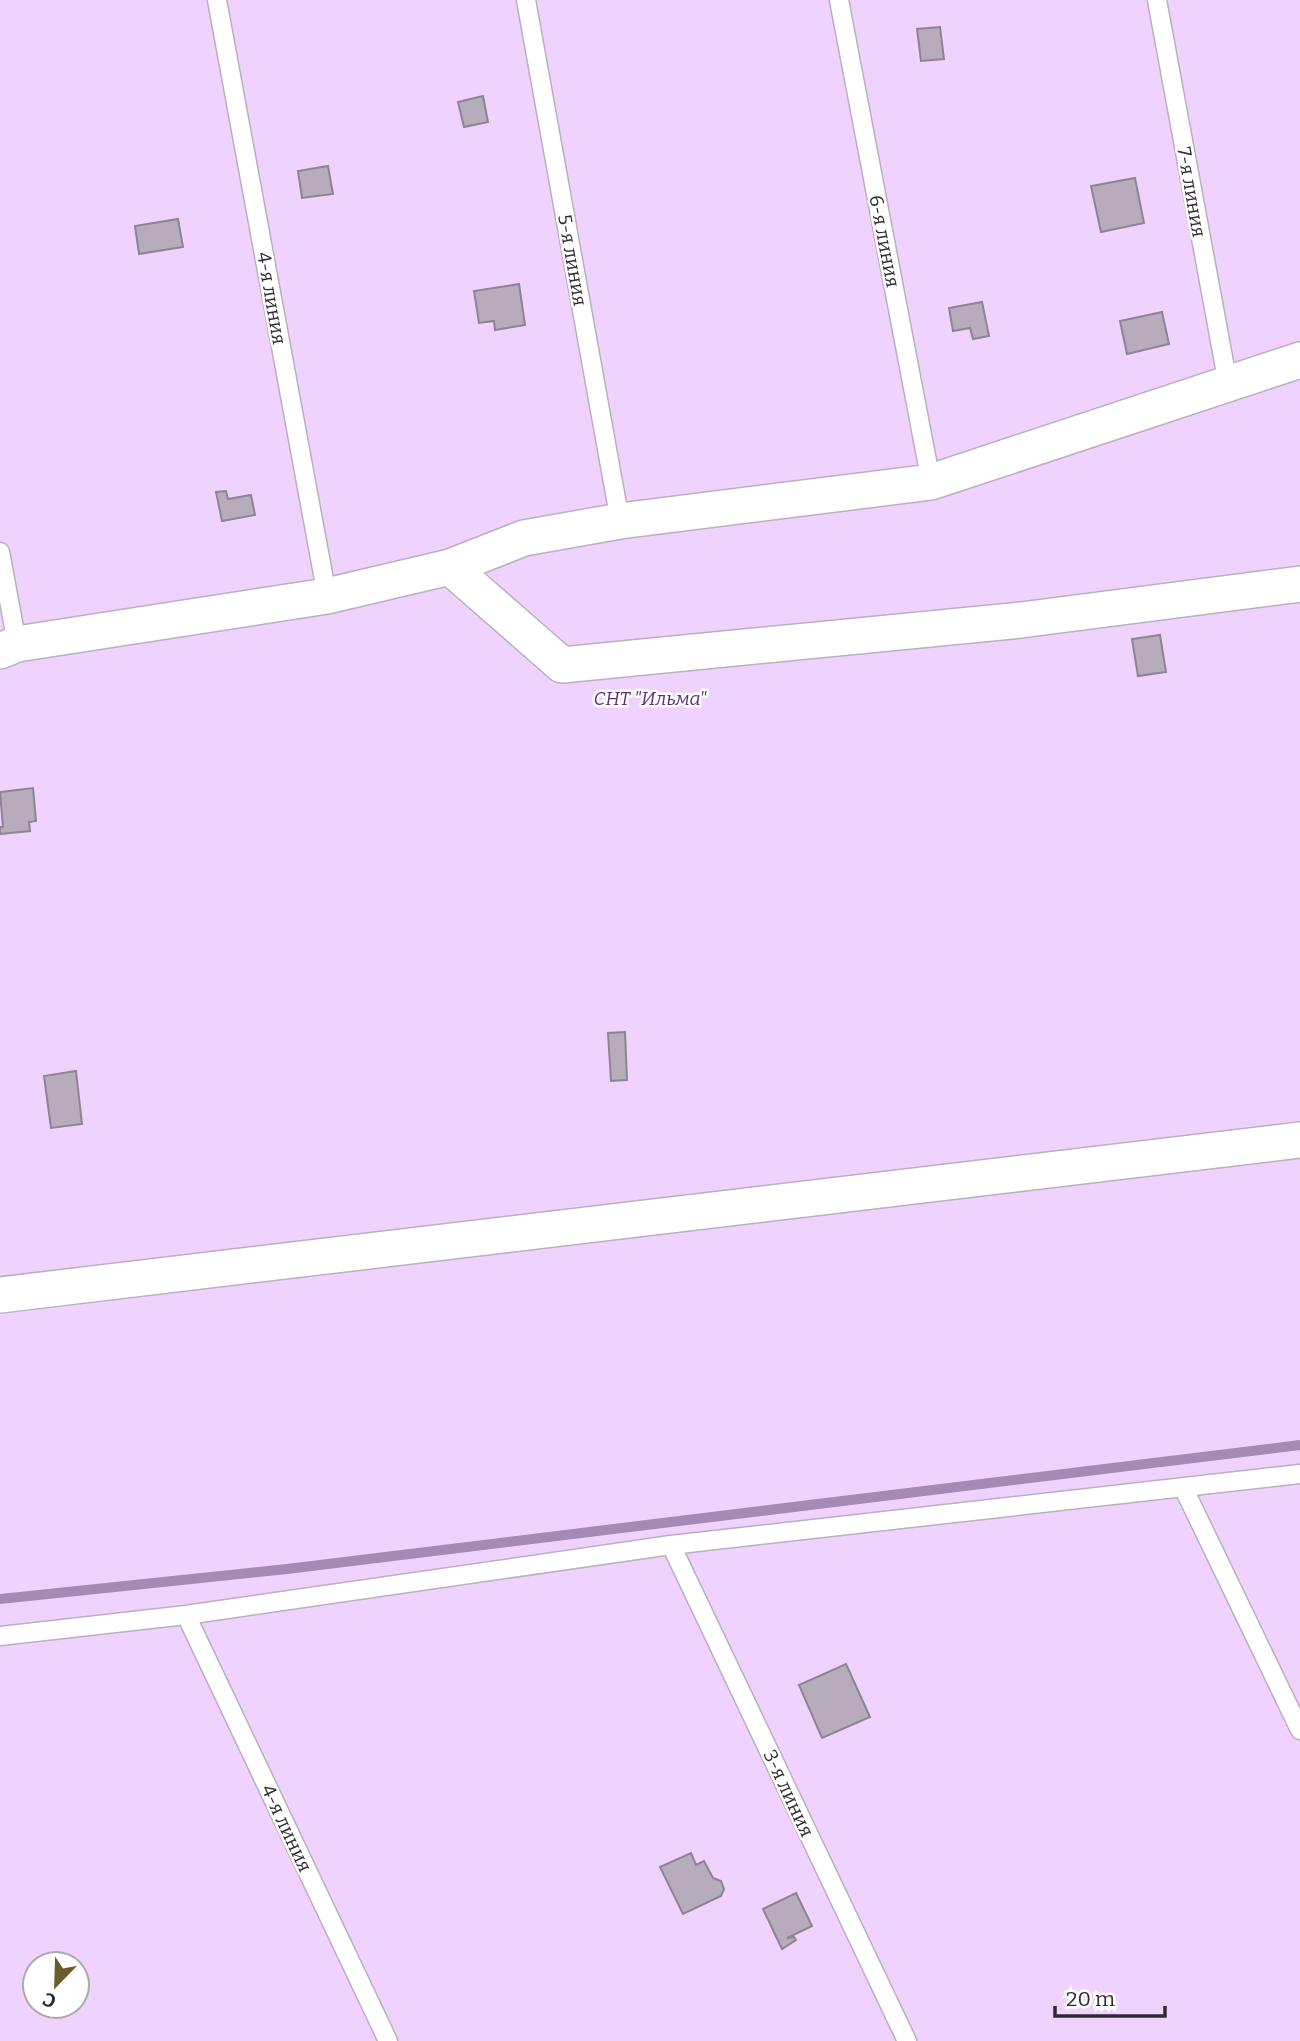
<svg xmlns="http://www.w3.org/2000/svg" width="1300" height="2041" viewBox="0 0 1300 2041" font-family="Bitter,serif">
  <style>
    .green { fill: #efd3fe; fill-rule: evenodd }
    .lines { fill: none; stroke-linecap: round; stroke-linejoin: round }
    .stream { stroke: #a68ab5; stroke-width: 10 }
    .building { fill: #b6acbc; stroke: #8e8493; stroke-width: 2 }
    .lane-casing { stroke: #bab0bf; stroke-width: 21 }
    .street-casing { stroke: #bab0bf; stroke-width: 38 }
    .lane { stroke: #fff; stroke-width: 18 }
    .street { stroke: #fff; stroke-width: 35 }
    .labels { text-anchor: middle; stroke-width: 5; stroke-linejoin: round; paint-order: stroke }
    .street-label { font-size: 19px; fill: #2f2b31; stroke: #fff }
    .park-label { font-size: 19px; font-style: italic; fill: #5f3074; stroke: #fff }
  </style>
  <rect width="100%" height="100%" fill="#f6ebfc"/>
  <path class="green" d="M0 0H1300V2041H0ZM35 1964H77V2006H35Z"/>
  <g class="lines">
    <path class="stream" d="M0 1599 287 1569 1300 1445"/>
  </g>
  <path class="building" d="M940 27 944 59 921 61 917 29Z
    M483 96 488 122 464 127 458 102Z
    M328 166 333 194 302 198 298 171Z
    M1135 178 1144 223 1101 232 1091 186Z
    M178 219 183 247 139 254 135 226Z
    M519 284 525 325 495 330 494 321 479 323 474 291Z
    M982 302 989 336 973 339 970 328 953 331 949 308Z
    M1162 312 1169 344 1127 354 1120 321Z
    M226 491 228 499 251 495 255 515 222 521 216 492Z
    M1160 635 1166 672 1138 676 1132 639Z
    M33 788 36 821 29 822 30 831 0 834V827H3L0 792Z
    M625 1032 627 1080 611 1081 608 1033Z
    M76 1071 82 1124 51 1128 44 1076Z
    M846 1664 870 1717 822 1738 799 1685Z
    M691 1853 696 1865 704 1861 713 1878 721 1881 724 1889 721 1896 683 1914 660 1867Z
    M796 1893 812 1926 787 1938 794 1937 796 1940 782 1949 763 1909Z"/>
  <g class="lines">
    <g class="lane-casing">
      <path id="lane" d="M217 0 327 596
        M526 0 620 521
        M839 0 931 482
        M1157 0 1228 384
        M0 552 17 644
        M1183 1487 1300 1730
        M671 1545 907 2041
        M186 1615 388 2041
        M0 1636 186 1615 671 1545 1300 1474"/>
    </g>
    <g class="street-casing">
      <path id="street" d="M450 567 562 665 1021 620 1300 584
        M0 651 17 644 327 596 450 567 524 538 620 521 931 482 1300 360
        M0 1295 1300 1140"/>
    </g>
    <use href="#lane" class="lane"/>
    <use href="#street" class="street"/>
  </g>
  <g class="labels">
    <g class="street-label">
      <text transform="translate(1192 192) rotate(80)" y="7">7-я линия</text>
      <text transform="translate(885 241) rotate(79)" y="7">6-я линия</text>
      <text transform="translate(573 260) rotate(80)" y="7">5-я линия</text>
      <text transform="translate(272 298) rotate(80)" y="7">4-я линия</text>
      <text transform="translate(789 1793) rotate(65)" y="7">3-я линия</text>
      <text transform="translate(287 1828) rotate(65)" y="7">4-я линия</text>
    </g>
    <g class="park-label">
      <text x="650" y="705">СНТ "Ильма"</text>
    </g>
  </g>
  <g transform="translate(56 1985) rotate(203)"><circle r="33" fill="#ffffff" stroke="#acaaad" stroke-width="2"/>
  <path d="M0-5L12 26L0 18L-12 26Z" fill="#6a5f2c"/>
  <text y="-10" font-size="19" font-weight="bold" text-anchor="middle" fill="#2f2b31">С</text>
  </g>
  <path d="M1055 2006v10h110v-10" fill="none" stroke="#2f2b31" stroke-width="3.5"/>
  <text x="1066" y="2006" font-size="21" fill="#2f2b31" stroke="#ffffff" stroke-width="5" paint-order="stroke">20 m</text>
</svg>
